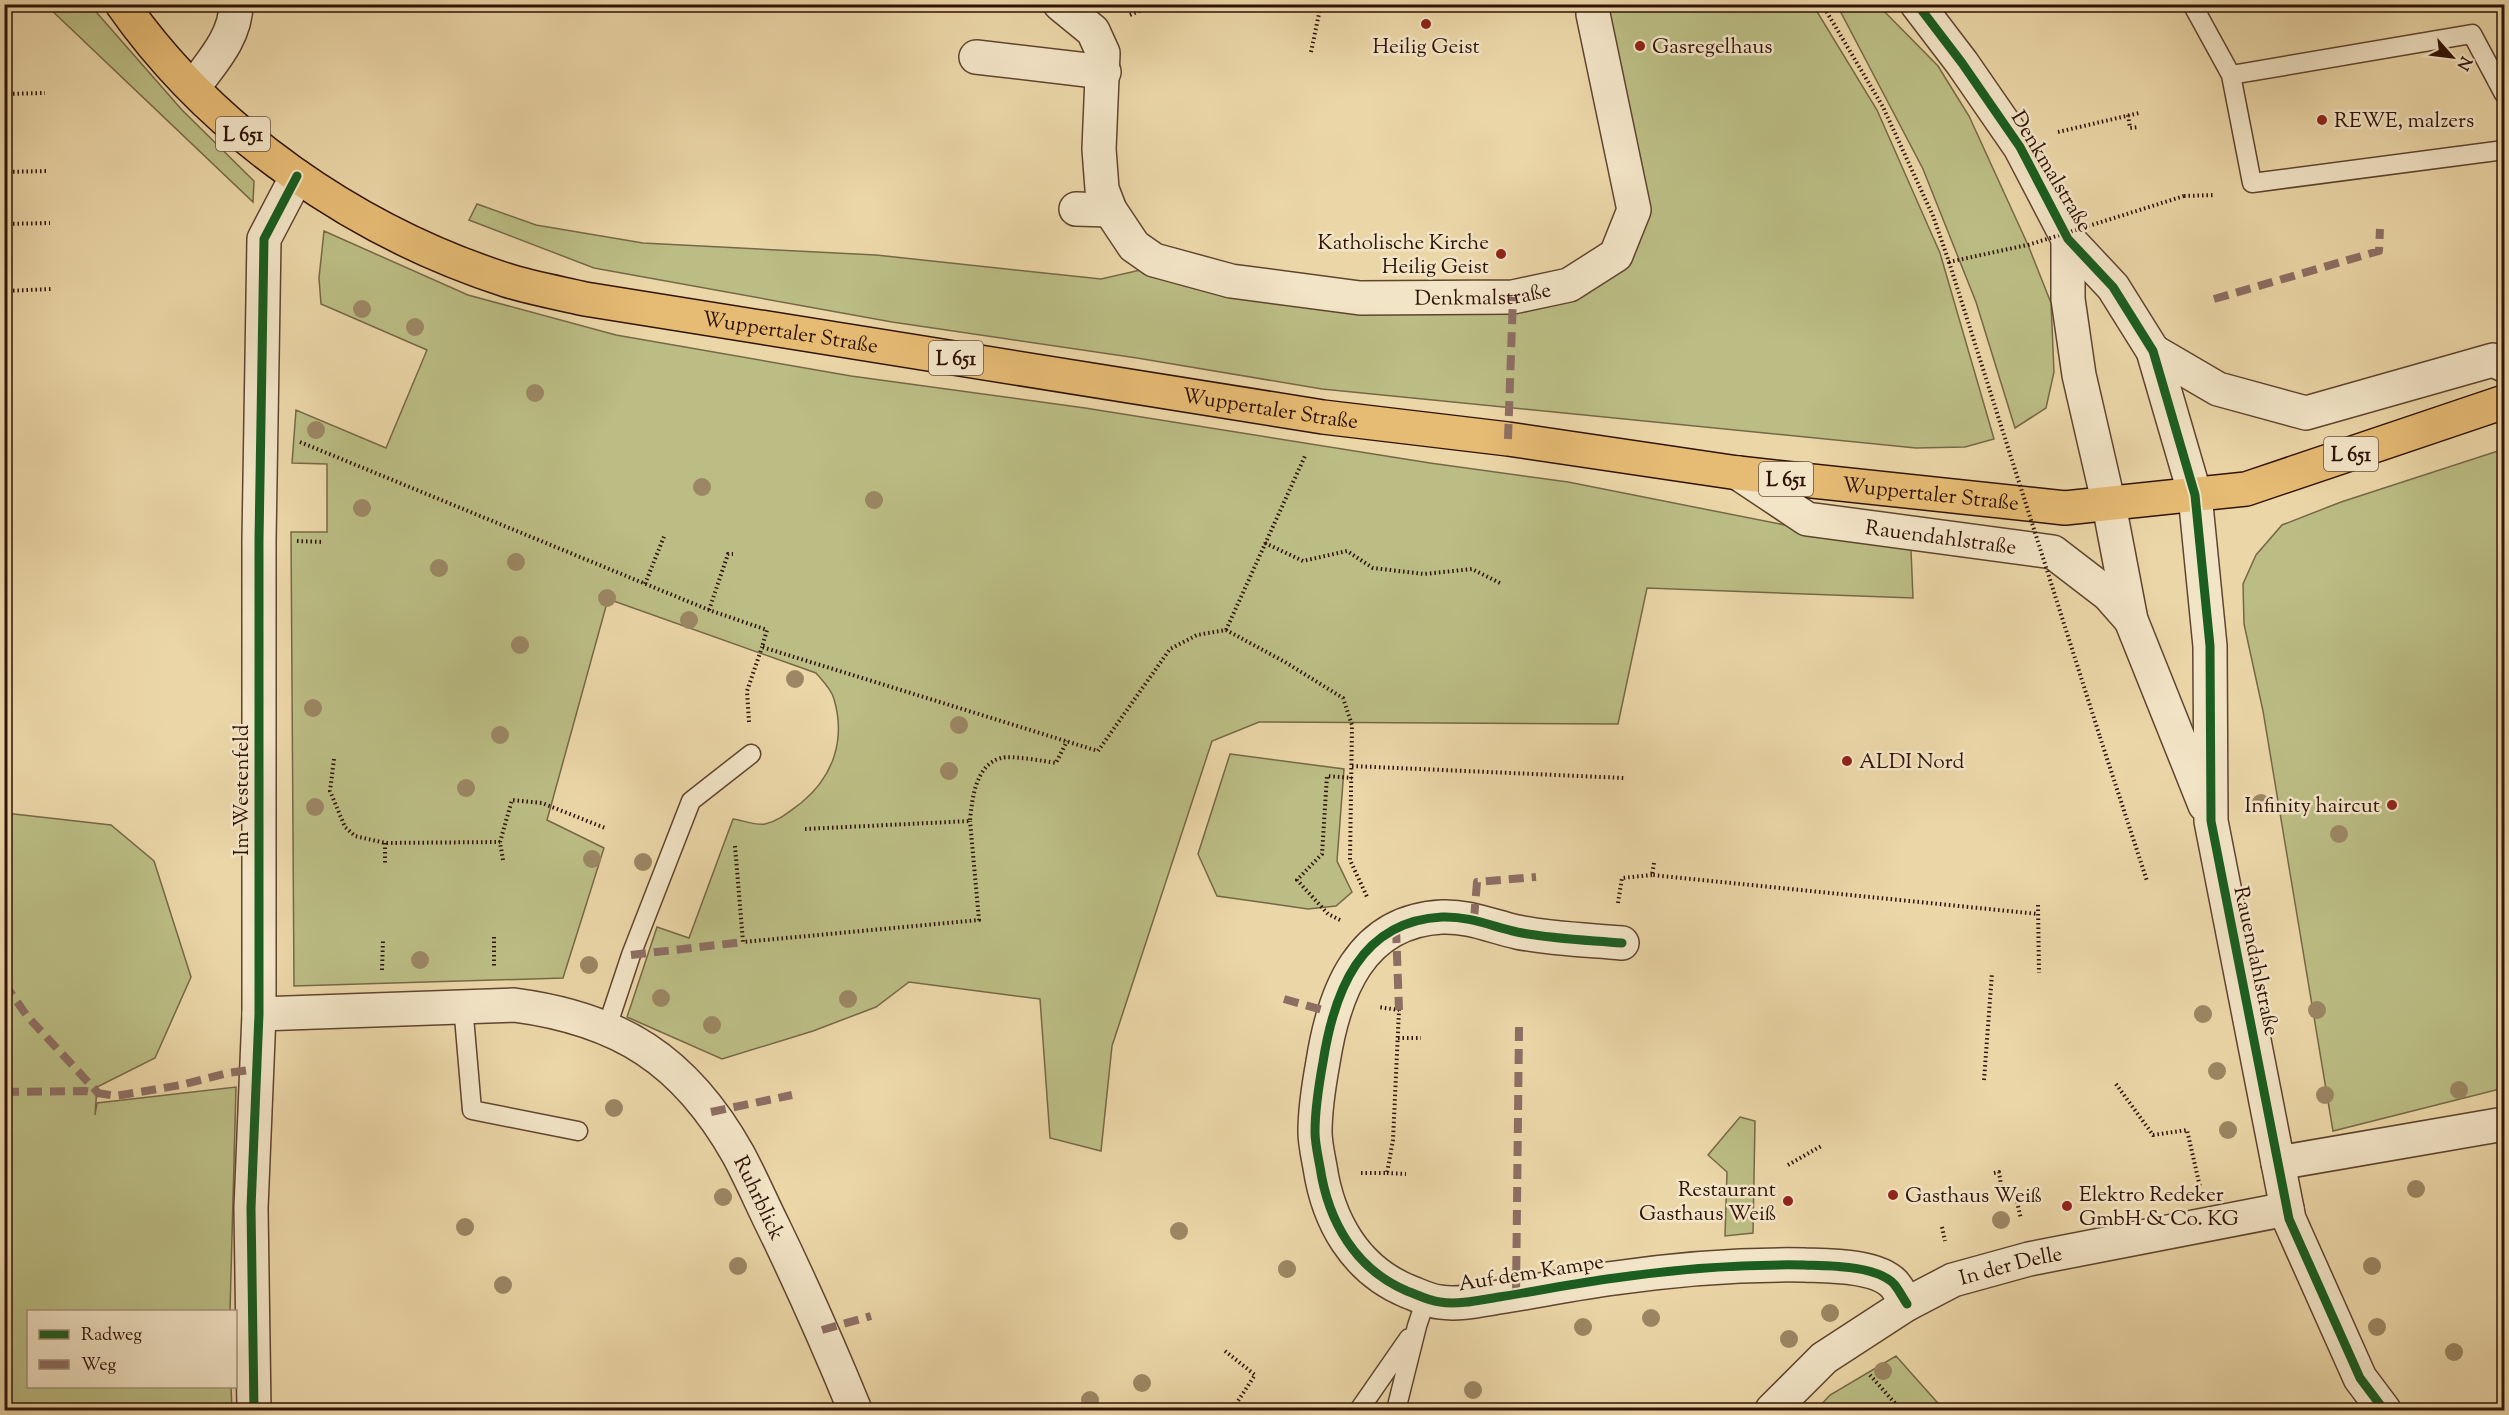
<svg xmlns="http://www.w3.org/2000/svg" width="2509" height="1415" viewBox="0 0 2509 1415" font-family="'Sorts Mill Goudy',serif">
  <style>
    .green { fill: #bbbd84; stroke: #766846; stroke-width: 1.5 }
    .lines { fill: none; stroke-linecap: round; stroke-linejoin: round }
    .service-casing { stroke: #5f442f; stroke-width: 21 }
    .minor-casing { stroke: #5f442f; stroke-width: 36 }
    .primary-casing { stroke: #301307; stroke-width: 36 }
    .path { stroke: #301307; stroke-width: 4; stroke-dasharray: 1.5 3; stroke-linecap: butt }
    .service { stroke: #f2e4c6; stroke-width: 18 }
    .minor { stroke: #f2e4c6; stroke-width: 33 }
    .primary { stroke: #e6bb74; stroke-width: 33 }
    .path-bridge { stroke: #301307; stroke-width: 4; stroke-dasharray: 1.5 3; stroke-linecap: butt }
    .quiet { stroke: #8d6e63; stroke-width: 8; stroke-dasharray: 15 8; stroke-linecap: butt }
    .cycleway-casing { stroke: #f2e4c6; stroke-width: 13 }
    .cycleway { stroke: #1b5e20; stroke-width: 9 }
    .tree { fill: #9b8763 }
    .poi-dot { fill: #8f2418; stroke: #f2e4c6; stroke-width: 2 }
    .labels { text-anchor: middle; stroke-width: 5; stroke-linejoin: round; paint-order: stroke }
    .shield { fill: #f2e4c6; stroke: #6a5240; stroke-width: 1.5 }
    .shield-label { font-size: 20px; font-weight: bold; fill: #301307 }
    .poi-label { font-size: 21px; fill: #301307; stroke: #f2e4c6; text-anchor: start }
    .street-label { font-size: 21px; fill: #301307; stroke: #f2e4c6 }
  </style>
  <rect width="100%" height="100%" fill="#ebd6a7"/>
  <filter id="stains"><feTurbulence type="fractalNoise" baseFrequency=".00333" numOctaves="4"/><feColorMatrix values="0 0 0 0 .2 0 0 0 0 .09 0 0 0 0 .02 0 0 0 .5 -.17"/></filter>
  <radialGradient id="worn" r=".72"><stop offset=".6" stop-color="#630" stop-opacity="0"/><stop offset="1" stop-color="#630" stop-opacity=".3"/></radialGradient>
  <path class="green" d="M46 5H90L182 110 254 181 253 202Z
    M1598 5H1813L1877 110 1940 253 1994 439 1965 447 1916 448 1322 389 1137 358 892 322 594 268 469 220 477 204 536 225 643 243 876 255 1101 279 1149 268 1171 277 1569 290 1641 211Z
    M1837 5H1878L1938 66 1969 116 2028 245 2051 303 2054 372 2046 408 2015 428 1976 302 1923 169Z
    M324 231 468 295 616 335 851 376 1085 408 1430 463 1568 482 1911 550 1913 598 1647 588 1618 724 1259 722 1212 741 1112 1046 1101 1151 1050 1138 1040 999 909 982 876 1007 813 1031 722 1059 627 1017 657 927 689 938 733 819C742 820 756 826 765 824 779 821 790 811 801 803 833 777 846 740 834 699 832 690 822 680 816 673L608 599 547 820 604 848 563 978 294 986 291 532H327V464L292 463 296 410 386 448 427 350 321 304 319 278Z
    M2504 449V1088L2333 1131 2263 711 2244 624 2243 584 2256 555 2282 525 2341 502Z
    M1230 754 1344 769 1337 861 1352 892 1336 906 1308 909 1217 896 1198 854Z
    M5 813 111 825 154 861 191 977 155 1058 97 1087 95 1115 97 1103 236 1087 230 1311 28 1312V1386L231 1387 232 1410H5Z
    M1740 1117 1755 1121 1753 1233 1725 1236 1727 1172 1708 1155Z
    M1896 1356 1944 1410H1816L1830 1395Z"/>
  <g class="lines">
    <g class="service-casing">
      <path id="service" d="M2192 4 2231 75 2252 183 2504 150
        M2231 75 2472 34 2504 94
        M463 1005 472 1110 578 1131
        M607 1027 631 955 691 801 751 754
        M1359 1410 1409 1338
        M1396 1410 1417 1326 1426 1299"/>
    </g>
    <g class="minor-casing">
      <g id="minor">
        <path id="s1" d="M1060 4 1093 31 1103 53 1099 149 1102 189 1110 210 1134 246 1154 260 1231 281 1360 298 1513 297 1569 285 1616 255 1634 210 1593 14V4"/>
        <path d="M1917 4 1962 63 2020 147 2068 239 2113 287 2153 351 2195 495 2210 646 2211 821 2289 1219 2360 1378 2384 1410"/>
        <path d="M976 57 1104 72"/>
        <path d="M193 88C211 63 236 37 236 4"/>
        <path d="M1076 209 1110 210"/>
        <path d="M2068 239V299L2079 375 2109 505 2131 620 2205 805"/>
        <path d="M2153 351 2218 389 2306 413 2493 360 2504 365"/>
        <path id="s2" d="M1738 473 1807 519 2053 552 2109 595 2131 620"/>
        <path d="M1622 943C1588 940 1551 939 1517 932 1491 926 1469 916 1442 917 1360 921 1334 992 1323 1062 1319 1084 1315 1109 1315 1132 1315 1143 1318 1156 1320 1167 1328 1221 1355 1269 1407 1291 1418 1295 1429 1301 1440 1302 1459 1305 1480 1300 1499 1297 1538 1291 1576 1283 1615 1278 1677 1269 1741 1264 1804 1265 1828 1266 1876 1265 1894 1284 1899 1290 1903 1298 1907 1304"/>
        <path id="s3" d="M259 1014 514 1005C620 1019 685 1060 738 1154 751 1178 762 1204 774 1228 803 1288 830 1349 855 1410"/>
        <path d="M2278 1163 2504 1124"/>
        <path d="M254 1410 251 1208 259 1014V540L264 239 297 176"/>
        <path id="s4" d="M1772 1410 1824 1358 1907 1304 1953 1280 2029 1259 2287 1209"/>
      </g>
    </g>
    <g class="primary-casing">
      <g id="primary">
        <path id="s5" d="M122 4C212 133 357 232 506 280 531 288 559 293 585 299L1323 417 1508 439 1738 473 2065 508 2246 489 2504 402"/>
      </g>
    </g>
    <path class="path" d="M1822 4 1883 107 1933 216 1949 262 2027 245
      M1130 15 1155 4
      M1311 52 1321 4
      M4 94 45 93
      M2128 115 2130 128 2139 127
      M2058 132 2139 113
      M4 172 48 171
      M2184 196 2215 195
      M4 224 50 223
      M4 291 52 289
      M300 442 709 610 767 630 762 647 1098 751 1170 649 1197 635 1226 630 1285 662 1343 698 1352 725 1350 860 1368 899
      M297 541 324 542
      M1265 543 1303 561 1347 551 1373 568 1424 574 1472 569 1502 584
      M645 584 665 534
      M709 610 728 554H733
      M1226 630 1305 456
      M749 722 747 691 762 647
      M2100 737 2147 881
      M334 759 330 791 345 827 355 836 385 843 500 842
      M1352 766 1624 778
      M805 829 970 821C972 800 975 765 1001 758 1010 755 1044 761 1056 763L1067 741
      M385 843V863
      M735 846 743 942 979 920 970 821
      M503 860 500 842 512 800 542 803 605 828
      M1654 863 1652 875 2038 914
      M1618 903 1622 878 1652 875
      M2038 905 2039 973
      M1340 920 1328 914 1297 880 1322 854 1327 776 1352 778
      M494 937V966
      M382 970 383 940
      M1398 1038H1421
      M1984 1080 1992 973
      M2116 1084 2153 1135 2187 1130 2200 1187
      M1788 1165 1823 1145
      M1361 1173H1387L1393 1140 1399 1010 1378 1007
      M1387 1173 1406 1174
      M1994 1173 1999 1172 2002 1191 2014 1189 2021 1219
      M1942 1227 1945 1241
      M1225 1351 1255 1375 1232 1410
      M1870 1375 1901 1410"/>
    <use href="#service" class="service"/>
    <use href="#minor" class="minor"/>
    <use href="#primary" class="primary"/>
    <path class="path-bridge" d="M2028 245 2184 196
      M1949 262 2100 737"/>
    <path class="quiet" d="M2214 299 2379 251 2380 229
      M1508 439 1513 297
      M1474 919 1477 882 1536 877
      M1396 928 1399 1010
      M631 955 743 942
      M4 983 27 1016 100 1095
      M1284 999 1333 1013
      M4 1092 85 1091 116 1096 181 1085 228 1073 257 1069
      M711 1112 792 1095
      M1516 1294 1519 1027
      M822 1330 871 1316"/>
    <g class="cycleway-casing">
      <path id="cycleway" d="M1917 4 1962 63 2020 147 2068 239 2113 287 2153 351 2195 495 2210 646 2211 821 2289 1219 2360 1378 2384 1410
        M1622 943C1588 940 1551 939 1517 932 1491 926 1469 916 1442 917 1360 921 1334 992 1323 1062 1319 1084 1315 1109 1315 1132 1315 1143 1318 1156 1320 1167 1328 1221 1355 1269 1407 1291 1418 1295 1429 1301 1440 1302 1459 1305 1480 1300 1499 1297 1538 1291 1576 1283 1615 1278 1677 1269 1741 1264 1804 1265 1828 1266 1876 1265 1894 1284 1899 1290 1903 1298 1907 1304
        M254 1410 251 1208 259 1014V540L264 239 297 176"/>
    </g>
    <use href="#cycleway" class="cycleway"/>
  </g>
  <g class="tree">
    <circle cx="362" cy="309" r="9"/>
    <circle cx="415" cy="327" r="9"/>
    <circle cx="535" cy="393" r="9"/>
    <circle cx="316" cy="430" r="9"/>
    <circle cx="702" cy="487" r="9"/>
    <circle cx="874" cy="500" r="9"/>
    <circle cx="362" cy="508" r="9"/>
    <circle cx="516" cy="562" r="9"/>
    <circle cx="439" cy="568" r="9"/>
    <circle cx="607" cy="598" r="9"/>
    <circle cx="689" cy="620" r="9"/>
    <circle cx="520" cy="645" r="9"/>
    <circle cx="795" cy="679" r="9"/>
    <circle cx="313" cy="708" r="9"/>
    <circle cx="959" cy="725" r="9"/>
    <circle cx="500" cy="735" r="9"/>
    <circle cx="949" cy="771" r="9"/>
    <circle cx="466" cy="788" r="9"/>
    <circle cx="2261" cy="803" r="9"/>
    <circle cx="315" cy="807" r="9"/>
    <circle cx="2339" cy="834" r="9"/>
    <circle cx="592" cy="859" r="9"/>
    <circle cx="643" cy="862" r="9"/>
    <circle cx="420" cy="960" r="9"/>
    <circle cx="589" cy="965" r="9"/>
    <circle cx="661" cy="998" r="9"/>
    <circle cx="848" cy="999" r="9"/>
    <circle cx="2317" cy="1010" r="9"/>
    <circle cx="2203" cy="1014" r="9"/>
    <circle cx="712" cy="1025" r="9"/>
    <circle cx="2217" cy="1071" r="9"/>
    <circle cx="2459" cy="1090" r="9"/>
    <circle cx="2325" cy="1095" r="9"/>
    <circle cx="614" cy="1108" r="9"/>
    <circle cx="2228" cy="1130" r="9"/>
    <circle cx="2416" cy="1189" r="9"/>
    <circle cx="723" cy="1197" r="9"/>
    <circle cx="2001" cy="1220" r="9"/>
    <circle cx="465" cy="1227" r="9"/>
    <circle cx="1179" cy="1231" r="9"/>
    <circle cx="738" cy="1266" r="9"/>
    <circle cx="2372" cy="1266" r="9"/>
    <circle cx="1287" cy="1269" r="9"/>
    <circle cx="503" cy="1285" r="9"/>
    <circle cx="1830" cy="1313" r="9"/>
    <circle cx="1651" cy="1318" r="9"/>
    <circle cx="1583" cy="1327" r="9"/>
    <circle cx="2377" cy="1327" r="9"/>
    <circle cx="1789" cy="1339" r="9"/>
    <circle cx="2454" cy="1352" r="9"/>
    <circle cx="1883" cy="1371" r="9"/>
    <circle cx="1142" cy="1383" r="9"/>
    <circle cx="1473" cy="1390" r="9"/>
    <circle cx="1090" cy="1400" r="9"/>
  </g>
  <g class="poi-dot">
    <circle cx="1426" cy="24" r="6"/>
    <circle cx="1640" cy="46" r="6"/>
    <circle cx="2322" cy="120" r="6"/>
    <circle cx="1501" cy="254" r="6"/>
    <circle cx="1847" cy="761" r="6"/>
    <circle cx="2392" cy="805" r="6"/>
    <circle cx="1893" cy="1195" r="6"/>
    <circle cx="1788" cy="1201" r="6"/>
    <circle cx="2067" cy="1206" r="6"/>
  </g>
  <g class="labels">
    <g class="shield">
      <rect x="216" y="117" width="54" height="34" rx="4.5"/>
      <rect x="929" y="341" width="54" height="34" rx="4.5"/>
      <rect x="2324" y="437" width="54" height="34" rx="4.5"/>
      <rect x="1759" y="462" width="54" height="34" rx="4.5"/>
    </g>
    <g class="shield-label">
      <text x="243" y="141">L 651</text>
      <text x="956" y="365">L 651</text>
      <text x="2351" y="461">L 651</text>
      <text x="1786" y="486">L 651</text>
    </g>
    <g class="poi-label">
      <text x="1426" y="53" text-anchor="middle">Heilig Geist</text>
      <text x="1652" y="53">Gasregelhaus</text>
      <text x="2334" y="127">REWE, malzers</text>
      <text x="1489" y="249" text-anchor="end">Katholische Kirche<tspan x="1489" dy="24">Heilig Geist</tspan></text>
      <text x="1859" y="768">ALDI Nord</text>
      <text x="2380" y="812" text-anchor="end">Infinity haircut</text>
      <text x="1776" y="1196" text-anchor="end">Restaurant<tspan x="1776" dy="24">Gasthaus Weiß</tspan></text>
      <text x="2079" y="1201">Elektro Redeker<tspan x="2079" dy="24">GmbH &amp; Co. KG</tspan></text>
      <text x="1905" y="1202">Gasthaus Weiß</text>
    </g>
    <g class="street-label">
      <text transform="translate(2052 171) rotate(59)" y="7">Denkmalstraße</text>
      <text dy="7" stroke="none"><textPath href="#s1" startOffset="626">Denkmalstraße</textPath></text>
      <text dy="7" stroke="none"><textPath href="#s5" startOffset="770">Wuppertaler Straße</textPath></text>
      <text dy="7" stroke="none"><textPath href="#s5" startOffset="1256">Wuppertaler Straße</textPath></text>
      <text dy="7" stroke="none"><textPath href="#s5" startOffset="1922">Wuppertaler Straße</textPath></text>
      <text dy="7" stroke="none"><textPath href="#s2" startOffset="218">Rauendahlstraße</textPath></text>
      <text transform="translate(241 790) rotate(-90)" y="7">Im Westenfeld</text>
      <text transform="translate(2257 961) rotate(78)" y="7">Rauendahlstraße</text>
      <text dy="7" stroke="none"><textPath href="#s3" startOffset="585">Ruhrblick</textPath></text>
      <text dy="7" stroke="none"><textPath href="#s4" startOffset="284">In der Delle</textPath></text>
      <text transform="translate(1531 1272) rotate(-9)" y="7">Auf dem Kampe</text>
    </g>
  </g>
  <rect width="2509" height="1415" fill="none" stroke="#ebd6a7" stroke-width="24"/>
  <rect x="6" y="6" width="2497" height="1403" fill="none" stroke="#301307" stroke-width="3"/>
  <rect x="12" y="12" width="2485" height="1391" fill="none" stroke="#301307" stroke-width="1.5"/>
  <rect x="27" y="1310" width="210" height="78" fill="#f2e4c6" stroke="#a4907a" stroke-width="1.5"/>
  <rect x="39" y="1330" width="30" height="9" fill="#1b5e20" stroke="#a4907a" stroke-width="1.5"/>
  <text x="81" y="1340" font-size="18" fill="#301307">Radweg</text>
  <rect x="39" y="1360" width="30" height="9" fill="#8d6e63" stroke="#a4907a" stroke-width="1.5"/>
  <text x="81" y="1370" font-size="18" fill="#301307">Weg</text>
  <g transform="translate(2452 57) rotate(118)" stroke="#f2e4c6" stroke-width="4.5" paint-order="stroke">
  <path d="M0-4.5L10 22L0 15L-10 22Z" fill="#301307"/>
  <text y="-9" font-size="16" font-weight="bold" text-anchor="middle" fill="#301307">N</text>
  </g>
  <rect width="100%" height="100%" filter="url(#stains)"/>
  <rect width="100%" height="100%" fill="url(#worn)"/>
</svg>
